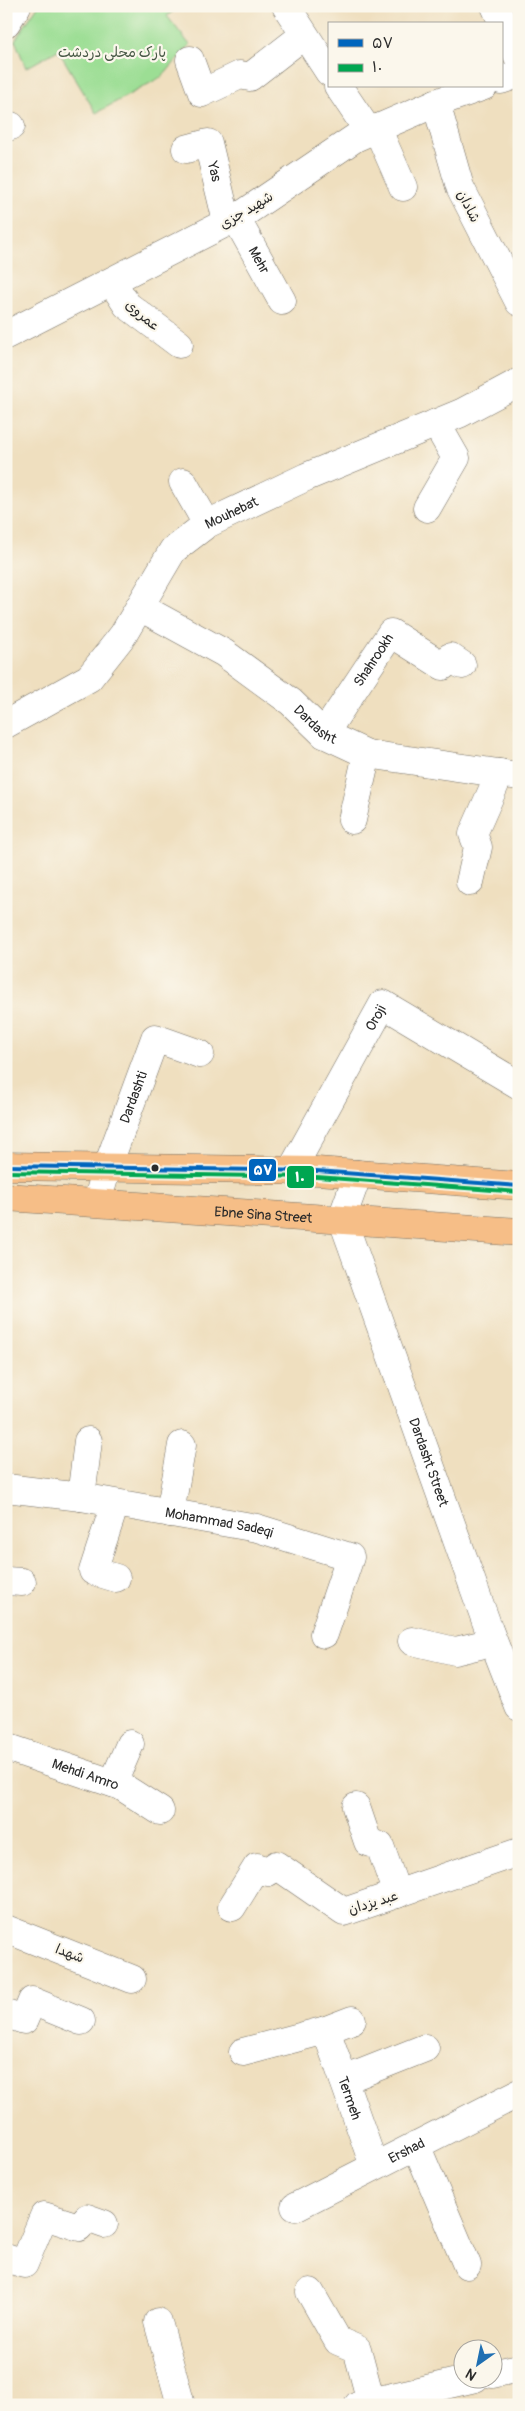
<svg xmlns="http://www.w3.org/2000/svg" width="525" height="2411" viewBox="0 0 525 2411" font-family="Pangolin,'Playpen Sans Arabic',sans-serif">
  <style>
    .green { fill: #9cde94; stroke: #648460 }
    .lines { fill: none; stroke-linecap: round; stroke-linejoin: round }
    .minor-casing { stroke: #706a5f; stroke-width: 29 }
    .major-casing { stroke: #706a5f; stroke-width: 29 }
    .minor { stroke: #fff; stroke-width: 28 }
    .major { stroke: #f6be87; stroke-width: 28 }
    .bus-1-casing { stroke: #fbf7ec; stroke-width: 8 }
    .bus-2-casing { stroke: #fbf7ec; stroke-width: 8 }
    .bus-1 { stroke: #0065bd; stroke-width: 4 }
    .bus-2 { stroke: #00a651; stroke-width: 4 }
    .bus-dot { fill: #2b2b2b; stroke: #fbf7ec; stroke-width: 2 }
    .labels { text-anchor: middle; stroke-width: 4.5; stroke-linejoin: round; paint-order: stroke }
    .park-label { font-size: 14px; fill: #475845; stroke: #fbf7ec }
    .street-label { font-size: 14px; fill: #2b2b2b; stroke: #fbf7ec }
    .line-badge { stroke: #fbf7ec; stroke-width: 2 }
    .badge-label { font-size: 14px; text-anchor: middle; font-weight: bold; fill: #fff }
  </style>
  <rect width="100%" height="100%" fill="#fbf7ec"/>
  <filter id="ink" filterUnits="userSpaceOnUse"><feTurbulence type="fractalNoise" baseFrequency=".02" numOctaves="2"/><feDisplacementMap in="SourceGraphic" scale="10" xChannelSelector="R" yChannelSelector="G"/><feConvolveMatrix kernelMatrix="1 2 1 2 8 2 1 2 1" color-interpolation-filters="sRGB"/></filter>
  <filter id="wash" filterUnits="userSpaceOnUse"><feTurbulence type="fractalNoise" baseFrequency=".0096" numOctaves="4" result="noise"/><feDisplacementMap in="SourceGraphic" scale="20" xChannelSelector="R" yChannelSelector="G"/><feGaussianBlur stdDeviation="1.12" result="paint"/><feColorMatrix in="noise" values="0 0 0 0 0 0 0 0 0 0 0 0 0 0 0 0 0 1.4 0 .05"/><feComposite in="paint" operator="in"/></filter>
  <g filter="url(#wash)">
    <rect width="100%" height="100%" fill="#efdfbf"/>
    <path class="green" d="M38 6H180L167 16 190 45 163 76 96 113 58 50 26 68 15 40Z"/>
  </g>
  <g filter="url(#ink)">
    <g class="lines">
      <g class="minor-casing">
        <g id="minor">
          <path d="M286 6 329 72"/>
          <path d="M495 6 519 59"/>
          <path d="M6 23 17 6"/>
          <path d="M190 60 202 93 240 75 250 77 304 35"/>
          <path d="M501 80 519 74"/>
          <path d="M338 86 369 132"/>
          <path d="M436 103 460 187 519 302"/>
          <path d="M6 127 11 126"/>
          <path d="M377 128 403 187"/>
          <path id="s1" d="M186 149 208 143 227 222"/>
          <path id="s2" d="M236 218 282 301"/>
          <path d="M112 282 127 305 179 344"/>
          <path d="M6 335 243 214 355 138 436 103 484 86"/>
          <path d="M183 482 207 524"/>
          <path d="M427 508 456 458 436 423"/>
          <path id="s3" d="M140 607 224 653 291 702 324 734 367 754 519 776"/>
          <path id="s4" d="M6 724 89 678 123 635 173 550 207 524 306 477 461 413 519 382"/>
          <path id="s5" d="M324 734 391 633 443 666 450 657 462 665"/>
          <path d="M352 820 367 754"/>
          <path d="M470 882 478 847 473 834 500 773"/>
          <path id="s6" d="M291 1171 383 1004 519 1085"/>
          <path id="s7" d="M358 1174 342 1218 489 1630 519 1707"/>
          <path id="s8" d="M97 1202 107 1168 155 1038 200 1054"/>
          <path id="s9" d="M6 1488 81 1497 257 1528 350 1557 324 1634"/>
          <path d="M81 1497 88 1441"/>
          <path d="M115 1504 93 1571 116 1578"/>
          <path d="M170 1513 182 1445"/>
          <path d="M6 1581 22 1582"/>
          <path d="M412 1641 455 1651 493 1642"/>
          <path id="s10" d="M6 1747 121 1786 160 1811"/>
          <path d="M113 1783 130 1744"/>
          <path d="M356 1807 368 1842 380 1846 397 1894"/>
          <path d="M232 1907 257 1867 268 1872 276 1865 344 1912 519 1852"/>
          <path d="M6 1929 132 1979"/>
          <path d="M6 2014 24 2020 32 2001 81 2021"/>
          <path id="s11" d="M326 2030 374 2166"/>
          <path d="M243 2052 326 2030 352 2020"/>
          <path d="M344 2080 425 2048"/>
          <path d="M416 2145 467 2265"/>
          <path id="s12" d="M295 2207 519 2093"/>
          <path d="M6 2258 24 2264 44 2216 79 2227 87 2218 104 2224"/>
          <path d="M310 2292 338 2341 357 2349 371 2402"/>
          <path d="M158 2322 181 2405"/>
          <path d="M492 2374 519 2368"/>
          <path d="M358 2405 475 2378"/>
        </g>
      </g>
      <g class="major-casing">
        <g id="major">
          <path d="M6 1166 317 1171 519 1186"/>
          <path id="s13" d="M6 1197 519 1232"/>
        </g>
      </g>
      <use href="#minor" class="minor"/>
      <use href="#major" class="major"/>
      <g class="bus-1-casing">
        <path id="bus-1" d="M6 1166 317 1171 519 1186"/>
      </g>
      <g class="bus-2-casing">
        <path id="bus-2" d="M6 1172 317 1177 519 1192"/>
      </g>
      <use href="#bus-1" class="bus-1"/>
      <use href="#bus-2" class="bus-2"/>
    </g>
  </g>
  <circle class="bus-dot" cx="155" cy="1168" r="4.5"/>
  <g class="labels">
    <g class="park-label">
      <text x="112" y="57">پارک محلی دردشت</text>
    </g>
    <g class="street-label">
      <text dy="5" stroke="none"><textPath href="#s1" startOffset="52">Yas</textPath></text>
      <text transform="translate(469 206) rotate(63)" y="5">شادان</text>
      <text transform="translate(246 210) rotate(-31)" y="5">شهید جزی</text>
      <text dy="5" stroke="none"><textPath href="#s2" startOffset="48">Mehr</textPath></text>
      <text transform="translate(143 315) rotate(40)" y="5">عمروی</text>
      <text dy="5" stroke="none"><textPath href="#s4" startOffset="318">Mouhebat</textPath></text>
      <text dy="5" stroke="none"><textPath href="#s5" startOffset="89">Shahrookh</textPath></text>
      <text dy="5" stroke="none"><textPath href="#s3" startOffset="212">Dardasht</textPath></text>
      <text dy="5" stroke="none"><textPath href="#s6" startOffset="175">Oroji</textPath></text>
      <text dy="5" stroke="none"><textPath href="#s8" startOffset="111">Dardashti</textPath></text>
      <text dy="5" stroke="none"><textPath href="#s13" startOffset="258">Ebne Sina Street</textPath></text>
      <text dy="5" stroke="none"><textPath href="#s7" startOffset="306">Dardasht Street</textPath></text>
      <text dy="5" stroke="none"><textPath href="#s9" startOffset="216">Mohammad Sadeqi</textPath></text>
      <text dy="5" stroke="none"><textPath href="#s10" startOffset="84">Mehdi Amro</textPath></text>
      <text transform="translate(373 1902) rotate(-17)" y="5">عبد یزدان</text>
      <text transform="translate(70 1953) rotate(21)" y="5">شهدا</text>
      <text dy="5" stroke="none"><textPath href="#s11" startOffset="72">Termeh</textPath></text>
      <text dy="5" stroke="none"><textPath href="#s12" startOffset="125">Ershad</textPath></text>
    </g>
  </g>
  <g class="line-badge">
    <rect x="248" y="1158" width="29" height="24" rx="5" fill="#0065bd"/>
    <rect x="286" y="1165" width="29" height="24" rx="5" fill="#00a651"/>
  </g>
  <g class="badge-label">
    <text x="263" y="1175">۵۷</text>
    <text x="300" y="1182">۱۰</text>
  </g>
  <rect width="525" height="2411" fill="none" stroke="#fbf7ec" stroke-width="25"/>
  <rect x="328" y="22" width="175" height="65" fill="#fbf7ec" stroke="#a8a59f"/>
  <rect x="338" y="39" width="25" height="8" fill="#0065bd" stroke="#a8a59f"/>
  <text x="372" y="48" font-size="15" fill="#2b2b2b">۵۷</text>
  <rect x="338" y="64" width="25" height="8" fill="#00a651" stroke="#a8a59f"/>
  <text x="372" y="72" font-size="15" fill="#2b2b2b">۱۰</text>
  <g transform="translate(478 2364) rotate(213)"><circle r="24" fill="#fbf7ec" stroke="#a8a59f"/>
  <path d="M0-4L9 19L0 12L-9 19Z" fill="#1f6fb2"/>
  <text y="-8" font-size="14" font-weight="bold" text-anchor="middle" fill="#2b2b2b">N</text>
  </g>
</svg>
